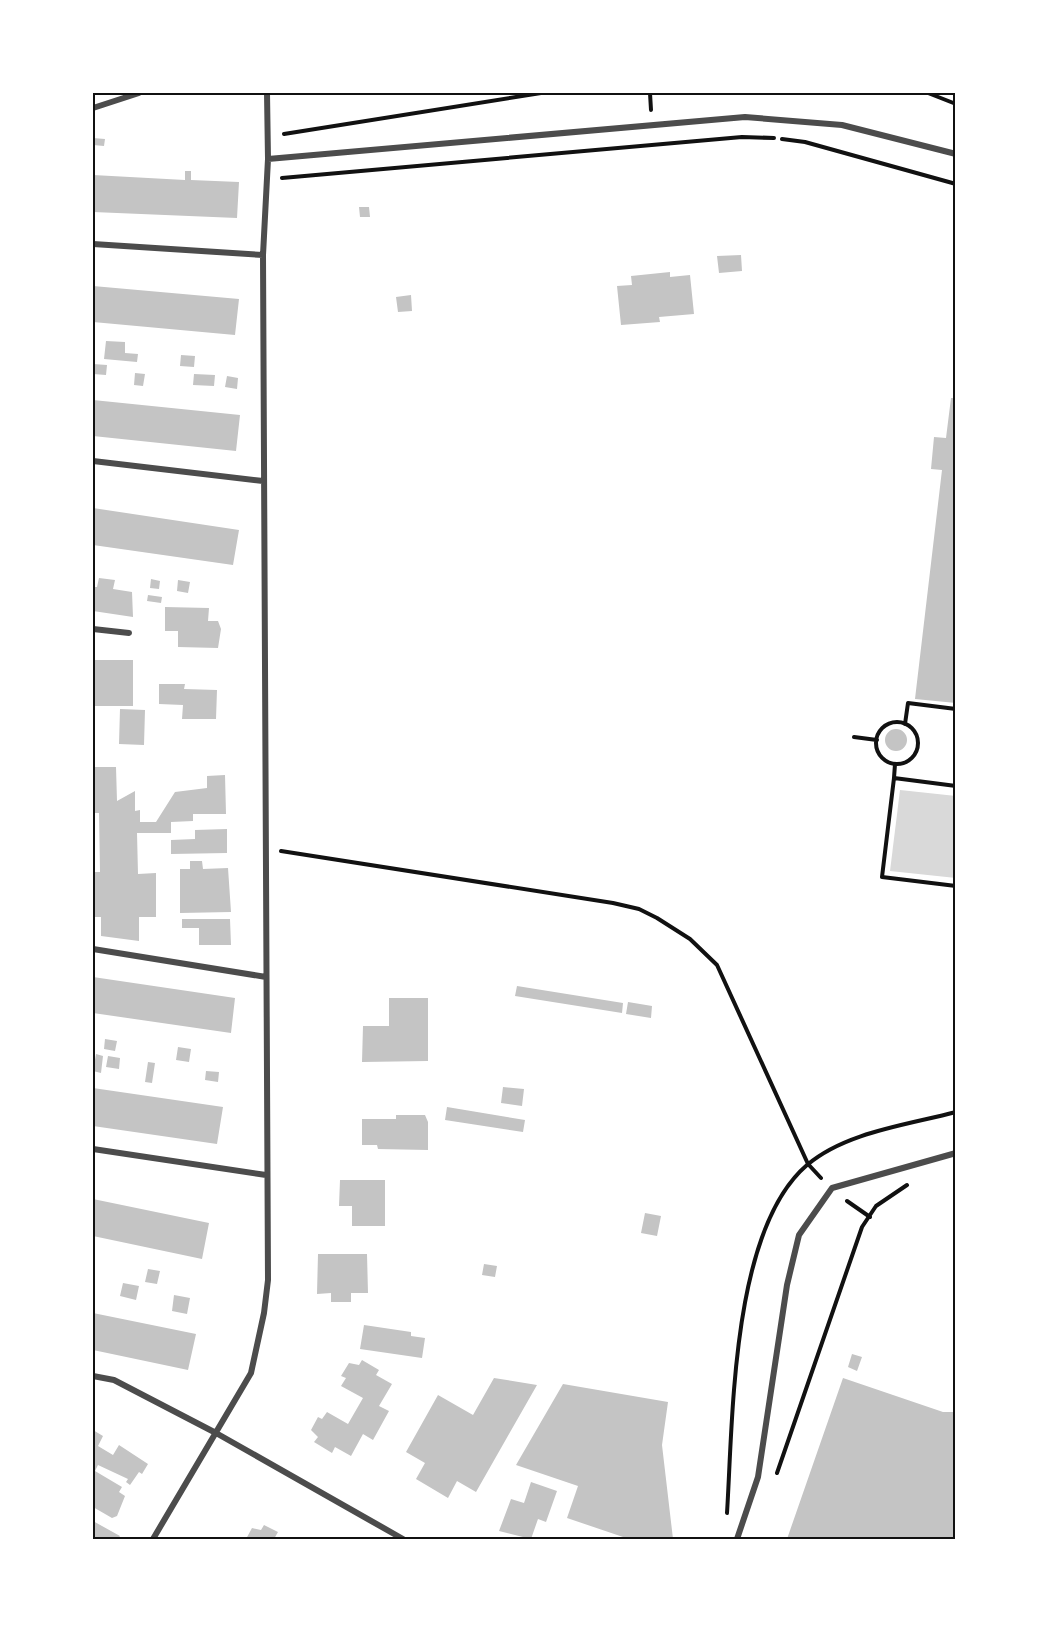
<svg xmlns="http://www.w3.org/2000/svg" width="1049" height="1632" viewBox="0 0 1049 1632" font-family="'Fira Sans',sans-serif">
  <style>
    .water { fill: #d9d9d9 }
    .building { fill: #c4c4c4 }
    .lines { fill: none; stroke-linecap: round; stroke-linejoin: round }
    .path { stroke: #111; stroke-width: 4 }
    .minor { stroke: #4c4c4c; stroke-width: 6 }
    .neatline { fill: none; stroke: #111; stroke-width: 2 }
  </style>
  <rect width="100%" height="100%" fill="#fff"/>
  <path class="water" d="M900 790 956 796V878L890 871Z"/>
  <path class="building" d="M93 138 105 139 104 146 93 145Z
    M185 171H191V180L239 182 237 218 93 212V175L185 180Z
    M359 207H369L370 217H360Z
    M741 255 742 271 719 273 717 256Z
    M670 272V277L690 275 694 314 659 317 660 322 621 325 617 286 632 285 631 276Z
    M93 286 239 299 235 335 93 322Z
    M411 295 412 311 398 312 396 297Z
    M106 341 125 342V353L138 354 137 362 104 359Z
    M181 355 195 356 194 367 180 366Z
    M93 364 107 365 106 375 93 374Z
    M135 373 145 374 143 386 134 385Z
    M194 374 215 375 214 386 193 385Z
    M227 376 238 378 237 389 225 387Z
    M951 398H956V703L915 699 942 470 931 469 934 437 946 438Z
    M93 400 240 415 236 451 93 436Z
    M93 508 239 530 233 565 93 545Z
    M99 578 115 580 113 589 132 592 133 617 93 611V587H97Z
    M151 579 160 581 159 589 150 588Z
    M178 580 190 582 188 593 177 591Z
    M148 595 162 597 161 603 147 601Z
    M165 607 209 608 208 621H218L221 629 218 648 178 647V631H165Z
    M93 660H133V706H93Z
    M159 684H185L184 689 217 690 216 719H182L183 705 159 704Z
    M120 709 145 710 144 745 119 744Z
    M885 740a11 11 0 1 1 22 0a11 11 0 1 1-22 0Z
    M93 767H116L117 801 135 791V811L140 810V822H156L175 792 207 788V776L225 775 226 814H193V821L171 822V833H137L138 874 156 873V917H139V941L101 936V917H93V872H100L99 813H93Z
    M227 829V853L171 854V840L195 839V830Z
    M190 861H202L203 869 228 868 231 912 180 913V869H190Z
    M182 919H230L231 945H199V928H182Z
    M93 977 235 998 231 1033 93 1013Z
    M517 986 623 1003 622 1013 515 996Z
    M389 998H428V1061L362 1062 363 1026H389Z
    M628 1002 652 1006 651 1018 626 1014Z
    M105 1039 117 1041 115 1051 104 1049Z
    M178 1047 191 1049 189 1062 176 1060Z
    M96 1054 103 1056 101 1073 93 1071Z
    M108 1056 120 1058 119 1069 106 1067Z
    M148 1062 155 1063 152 1083 145 1082Z
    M206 1071 219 1072 218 1082 205 1080Z
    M503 1087 524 1089 522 1106 501 1103Z
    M93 1088 223 1107 217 1144 93 1126Z
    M447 1107 525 1120 523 1132 445 1120Z
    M396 1115H425L428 1122V1150L378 1149 377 1145H362V1119H396Z
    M340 1180H385V1226H352V1206H339Z
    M93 1199 209 1223 202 1259 93 1236Z
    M645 1213 661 1216 657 1236 641 1233Z
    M318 1254H367L368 1293H351V1302H331V1293L317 1294Z
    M484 1264 497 1266 495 1277 482 1275Z
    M148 1269 160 1271 157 1284 145 1282Z
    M123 1283 139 1286 136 1300 120 1296Z
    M174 1295 190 1298 187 1314 172 1311Z
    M93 1313 196 1334 188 1370 93 1350Z
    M364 1325 411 1332V1336L425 1338 422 1358 360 1349Z
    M852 1354 862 1357 857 1371 848 1367Z
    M362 1360 379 1370 376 1375 392 1384 379 1406 389 1411 373 1440 363 1434 351 1456 335 1447 332 1453 314 1442 318 1437 311 1430 318 1417 322 1419 327 1412 348 1424 363 1398 341 1386 346 1378 341 1376 349 1363 359 1365Z
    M494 1378 537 1385 476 1492 457 1481 448 1498 416 1479 425 1463 406 1452 438 1395 473 1415Z
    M843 1378 943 1412H956V1539H787Z
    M563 1384 668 1402 662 1445 673 1539H629L567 1518 578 1486 516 1465Z
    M93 1430 103 1436 98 1446 113 1455 119 1445 148 1464 142 1474 139 1472 130 1485 126 1482 128 1479 98 1465 95 1471 122 1487 119 1492 125 1496 117 1516 112 1518 93 1507 95 1478 93 1477Z
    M531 1482 557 1491 546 1522 538 1519 531 1539 499 1531 511 1499 524 1503Z
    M93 1521 120 1536 118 1539H93Z
    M264 1525 278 1532 274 1539H246L252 1528 261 1530Z"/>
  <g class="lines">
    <path class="path" d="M650 93 651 110
      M928 93 956 104
      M284 134 541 93
      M782 139 805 142 956 184
      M282 178 742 137 774 138
      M876 743a21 21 0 1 1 42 0a21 21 0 1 1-42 0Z
      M905 724 908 703 956 709
      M854 737 877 740
      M894 778 895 764
      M956 786 894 778 882 877 956 886
      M281 851 613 903 639 909 657 918 690 939 717 965 808 1164 821 1178
      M847 1201 870 1217
      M777 1473 862 1227 876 1206 907 1185
      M727 1513C733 1420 731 1230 807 1165 846 1132 907 1125 956 1112"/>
    <path class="minor" d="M93 108 139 93
      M268 159 745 117 842 125 956 154
      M93 244 263 255
      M93 461 263 481
      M93 629 129 633
      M93 949 266 977
      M93 1149 266 1175
      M93 1376 114 1380 216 1433 403 1539
      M153 1539 251 1373 264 1313 268 1280 263 255 268 159 267 93
      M737 1539 758 1477 787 1285 799 1235 832 1188 956 1153"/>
  </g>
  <rect width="1049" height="1632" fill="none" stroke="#ffffff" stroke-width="189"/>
  <rect x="94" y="94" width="860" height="1444" class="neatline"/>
</svg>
